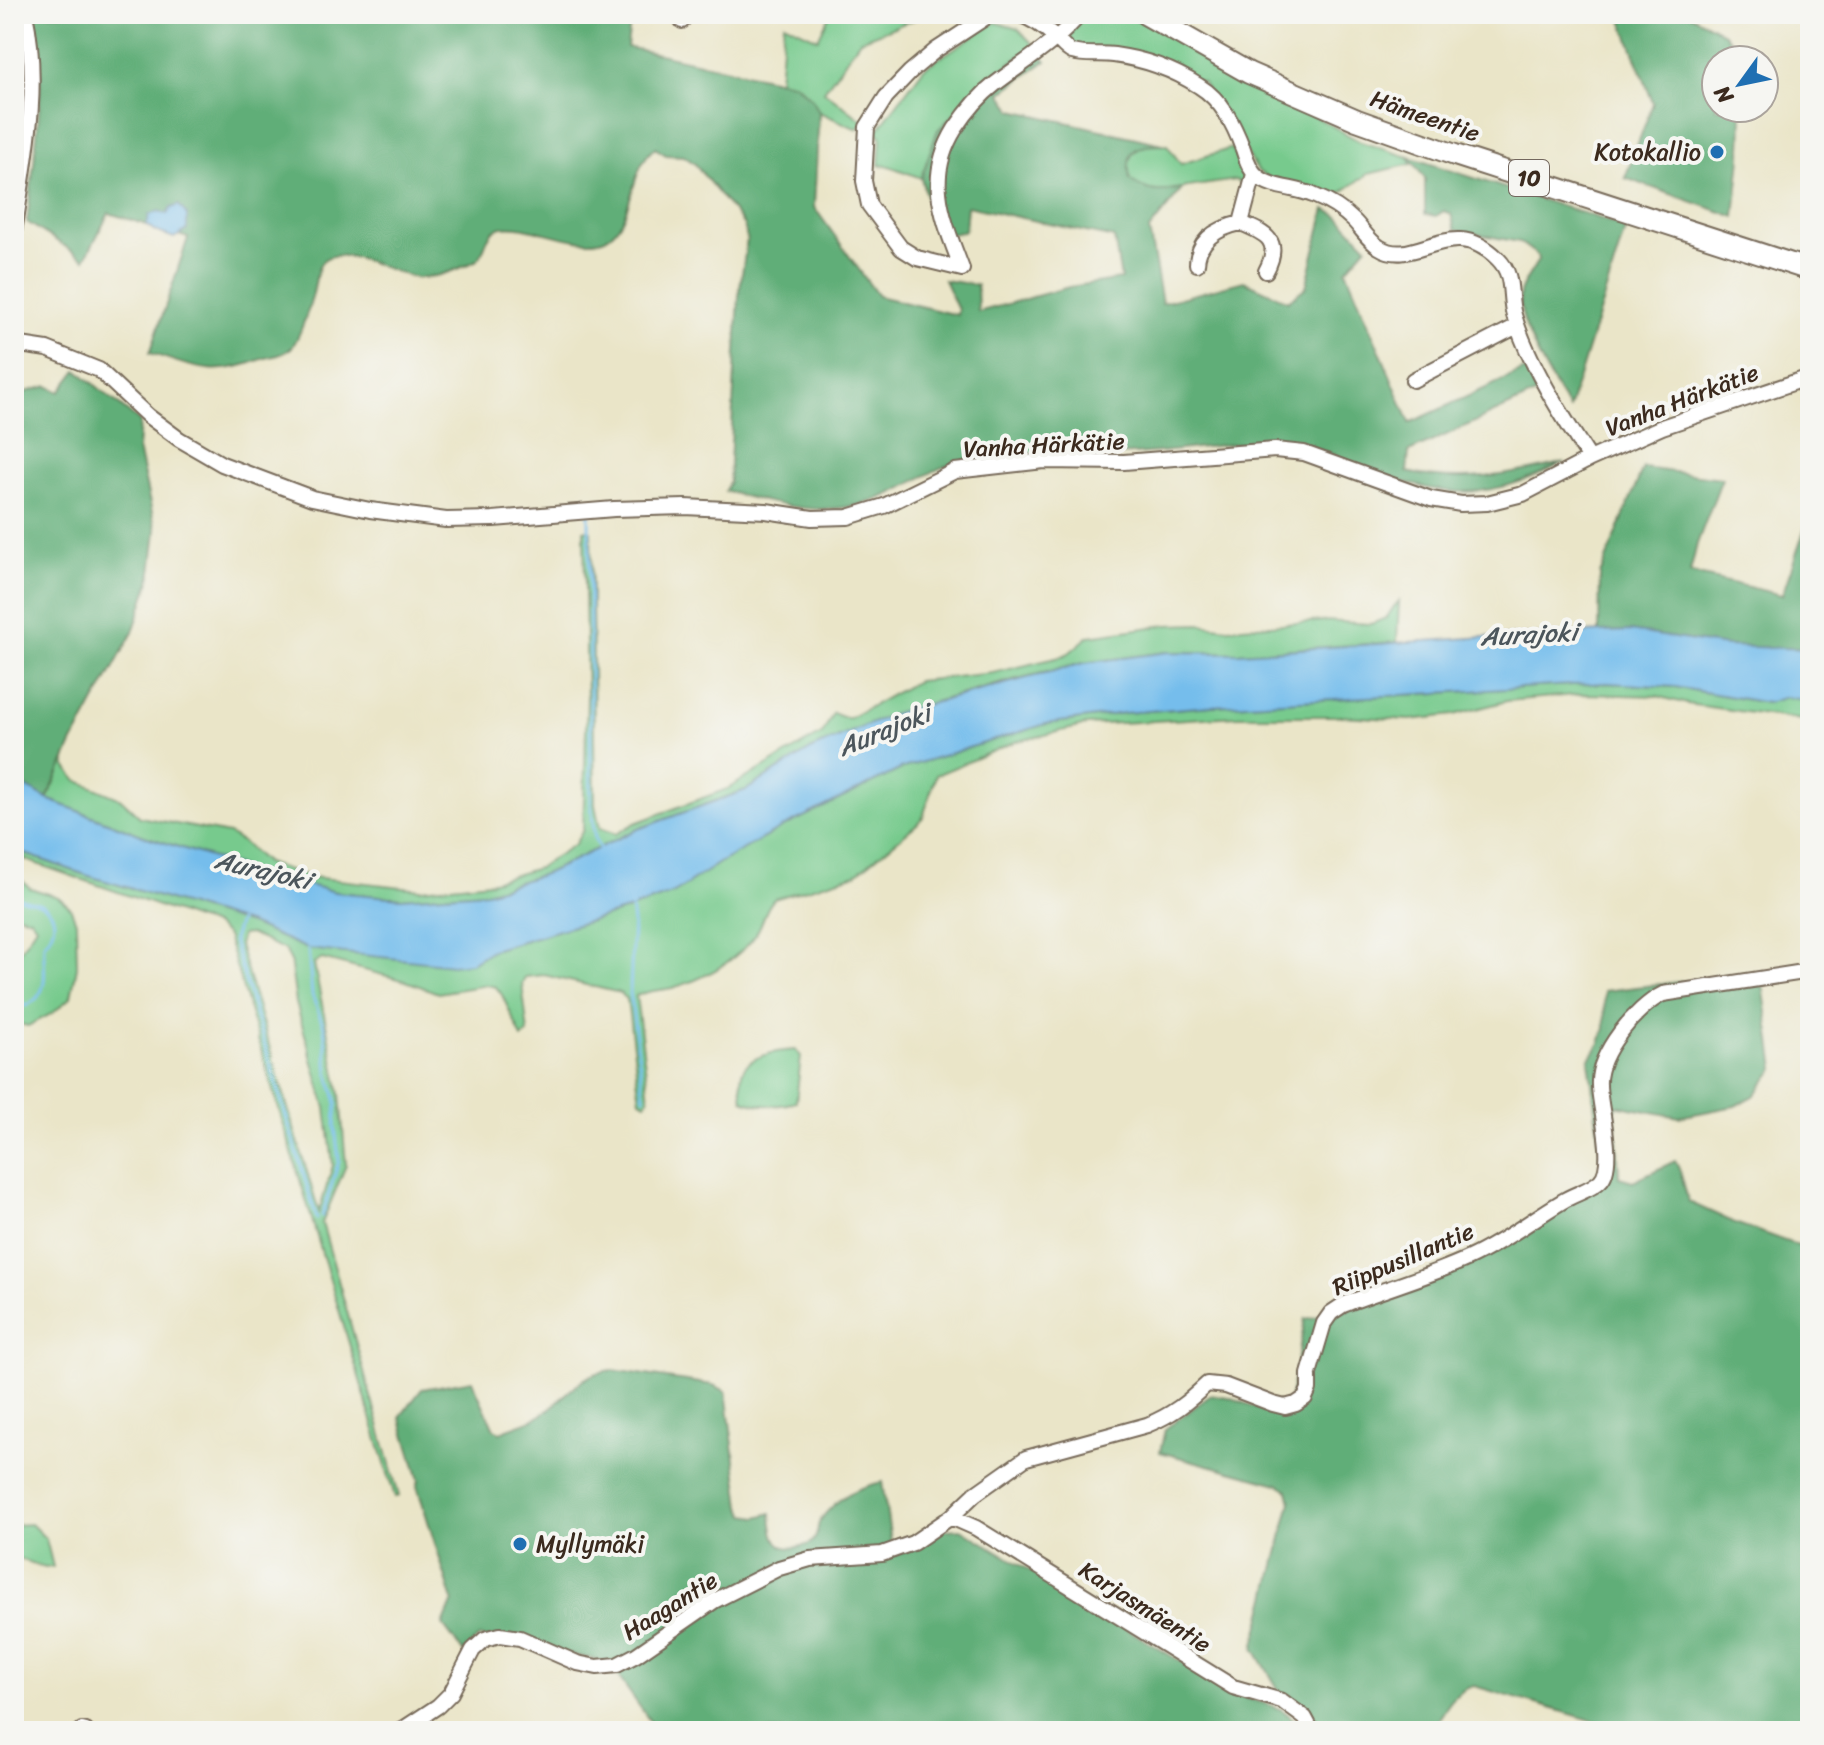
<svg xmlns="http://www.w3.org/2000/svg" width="1824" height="1745" viewBox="0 0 1824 1745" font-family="Sriracha,sans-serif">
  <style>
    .green { fill: #77ca8d; stroke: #597a56; stroke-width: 2; fill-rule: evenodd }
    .forest { fill: #61ae78; stroke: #4e6c4b; stroke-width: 2 }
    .water { fill: #74bdec; stroke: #587485; stroke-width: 2 }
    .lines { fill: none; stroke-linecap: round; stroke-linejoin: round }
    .stream { stroke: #74bdec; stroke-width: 3 }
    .minor-casing { stroke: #786b5a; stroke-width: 18 }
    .highway-casing { stroke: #786b5a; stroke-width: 24 }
    .minor { stroke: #fff; stroke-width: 14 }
    .highway { stroke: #fff; stroke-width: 20 }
    .poi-dot { fill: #1f6fb2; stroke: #f6f6f2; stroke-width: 3 }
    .labels { text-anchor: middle; stroke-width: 8; stroke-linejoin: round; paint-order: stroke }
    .shield { fill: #f6f6f2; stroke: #73675e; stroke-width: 2 }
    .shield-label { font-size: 22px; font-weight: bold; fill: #3b2a1e }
    .street-label { font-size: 24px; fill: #3b2a1e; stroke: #f6f6f2 }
    .poi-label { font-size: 24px; fill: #3b2a1e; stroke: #f6f6f2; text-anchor: end }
    .water-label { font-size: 26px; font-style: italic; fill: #4c565c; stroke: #f6f6f2 }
  </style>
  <rect width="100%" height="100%" fill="#f6f6f2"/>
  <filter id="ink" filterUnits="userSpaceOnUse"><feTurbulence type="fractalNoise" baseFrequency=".0125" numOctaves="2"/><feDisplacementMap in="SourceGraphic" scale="16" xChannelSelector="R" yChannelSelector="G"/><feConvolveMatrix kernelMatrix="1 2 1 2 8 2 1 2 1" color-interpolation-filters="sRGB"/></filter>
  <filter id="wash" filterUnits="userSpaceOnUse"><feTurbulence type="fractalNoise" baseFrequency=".006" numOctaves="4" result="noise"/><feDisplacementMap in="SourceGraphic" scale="32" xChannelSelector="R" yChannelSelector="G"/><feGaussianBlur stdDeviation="1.8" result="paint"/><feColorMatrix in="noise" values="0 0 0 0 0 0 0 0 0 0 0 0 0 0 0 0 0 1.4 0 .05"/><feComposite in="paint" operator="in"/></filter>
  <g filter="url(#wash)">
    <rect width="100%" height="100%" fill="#eae5c8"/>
    <path class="green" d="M830 14H909L918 18 860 40 824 91 863 121 857 129 819 112 812 99 796 84 779 80 784 23 818 39Z
      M1084 14H1131L1361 142 1409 157 1412 164 1368 174 1331 200 1272 180 1258 171 1202 82 1075 48 1069 44 1071 32Z
      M995 22 1018 29 1035 46 991 77 938 130 921 178 889 166 879 165 881 136 876 132 924 68Z
      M1146 145H1167L1181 164 1232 148 1241 166 1246 187 1236 180 1154 192 1145 191 1130 180C1127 160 1128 153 1146 145Z
      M584 530 591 531 595 805 600 828 616 834 635 823 727 789 823 733 833 713 845 718H850L917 681 993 673 1060 657 1069 653 1089 636 1166 625 1199 624 1228 628 1325 621 1371 624 1386 618 1399 601 1397 642 1238 653 1167 652 1084 663 1013 680 898 712 814 748 746 790 638 829 547 873 487 892 401 898 335 892 251 870 144 836 47 799 66 757V766L76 780 121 799 140 817 229 834 245 844 266 863 311 877 421 889 490 882 538 868 575 844 583 830 587 699Z
      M1607 683 1675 687 1766 703 1786 697 1810 701V721L1687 704 1657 696 1585 694 1507 701 1454 715 1410 720 1342 716H1238L1087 725 1015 742 936 775 923 817 917 824 856 874 774 899C762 912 765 924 751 941 730 964 701 980 672 988 659 991 647 990 636 996L649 1097 646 1103 640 1100 627 999 620 993 544 975 525 977 522 984 528 1033 522 1038 502 995 496 987 487 985 438 993 406 981 322 959 314 964 340 1094 346 1165 322 1223 399 1496 395 1497 227 936 216 926 14 856V850L89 876 250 924 308 949 471 963 492 950 627 910 674 893 719 863 785 826 903 768 1046 724 1124 713 1212 706ZM250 934 285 950 290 959 296 1003 326 1108 333 1165 319 1212 239 945 242 935Z
      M14 873 30 888 58 897 70 907 76 922 77 967 71 997 53 1013 28 1026 14 1023V960L36 926 30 918 14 914Z
      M795 1050 801 1056 796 1101C781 1108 757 1106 743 1100 742 1092 740 1081 742 1073 747 1055 779 1051 795 1050Z
      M31 1524 46 1539 53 1567 45 1568 14 1557V1525Z"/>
    <path class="forest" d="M35 14H631L627 47 795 84 812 99 819 112 814 207 878 296 957 315 958 310 944 280 977 285 978 312 1069 287 1121 279 1114 238 967 206 965 231 937 237 921 178 938 130 991 77 1035 46 1046 61 1001 93 1013 110 1167 145C1138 145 1124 147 1130 180 1148 193 1161 193 1183 188L1149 230 1162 303 1244 281 1288 301 1306 287 1325 209 1337 215 1367 246 1346 270 1410 423 1527 369 1540 392 1409 452 1407 472C1460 485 1513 475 1565 462 1457 518 1414 485 1309 446 1252 435 1191 452 1133 454 1079 456 1022 449 969 459 942 464 920 479 897 491 836 521 787 508 725 491L729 482 739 295 747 239 744 225 695 164 684 156 666 155 655 148C628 167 635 224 605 238 577 251 519 217 496 229 485 235 486 252 477 260 461 268 437 278 419 278 396 277 348 245 325 259 316 265 316 283 313 293 310 305 299 341 290 349 283 356 271 356 262 359 215 378 196 368 150 353L188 238 109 213 85 259 27 222C34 157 48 79 35 14Z
      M1620 14H1689L1724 33 1743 58V60H1716V108H1742L1741 157 1735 217 1625 178 1653 103Z
      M1409 157 1626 227 1569 409C1553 384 1516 322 1520 293 1522 283 1533 270 1538 260L1537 255 1519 242 1455 230 1451 214 1444 211 1436 216 1425 214V179Z
      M77 370 140 422 138 449 156 531 150 581 133 632 73 742 47 799 14 780V395L48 386 60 392Z
      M1643 468 1722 478 1697 544 1690 573 1782 595 1810 514V649L1726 646 1630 631 1599 632 1600 575Z
      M1746 974 1763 984 1775 1069 1754 1096 1735 1106 1679 1117 1615 1105 1619 1177 1633 1181 1675 1161C1684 1175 1683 1187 1689 1202L1735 1223 1810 1250V1731H1629L1474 1686C1452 1691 1444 1712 1432 1731H1318L1303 1708 1279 1690 1254 1648 1291 1502 1288 1490 1278 1484 1160 1452 1165 1429 1211 1395 1229 1397 1286 1419 1305 1319 1343 1311 1471 1263 1604 1183 1589 1060 1600 1043 1605 1028 1604 991Z
      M613 1370 713 1385 726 1391 741 1506 746 1515 758 1517 771 1513C772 1535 775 1554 802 1546 807 1545 810 1545 813 1541 818 1536 817 1529 819 1523 823 1515 834 1504 841 1499 853 1490 868 1485 882 1482L891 1541 896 1555 944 1530 961 1529 1238 1696C1267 1705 1285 1704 1303 1731H657L608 1662 479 1637 463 1652 443 1625 453 1601 417 1486 419 1480 400 1417 422 1389 472 1380 494 1429 500 1432C514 1426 531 1422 543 1414 567 1397 580 1372 613 1370Z"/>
    <path class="water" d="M179 205 187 215V230L174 238 155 231 147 225 149 215 159 211 167 214 171 208Z
      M1630 631 1726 646 1810 649V701L1786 697 1767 703 1675 687 1607 683 1212 706 1124 713 1046 724 903 768 785 826 719 863 674 893 627 910 492 950 471 963 452 965 308 949 250 924 89 876 14 850V780L47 799 144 836 251 870 335 892 401 898 487 892 547 873 638 829 746 790 814 748 898 712 1084 663 1168 652 1238 653 1486 637Z"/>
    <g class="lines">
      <path class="stream" d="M589 514 591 805 595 840 600 849
        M14 895C22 901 29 900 38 903 59 911 57 930 44 944 42 967 53 993 26 1006L14 1000
        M631 906 633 922 630 992 644 1097
        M239 921 233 940 317 1219
        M308 949 312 995 324 1027 328 1072 337 1103 335 1126 339 1161 322 1216"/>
    </g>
  </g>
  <g filter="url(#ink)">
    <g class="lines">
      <g class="minor-casing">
        <path id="minor" d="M682 14V21
          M991 14 936 50 910 72 886 97 867 127 864 181 869 205 901 248 917 258 962 269C943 218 924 179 955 129 967 111 978 97 995 84 1025 61 1056 43 1080 14
          M1019 14C1032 19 1043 26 1054 36 1060 41 1065 49 1072 52 1085 56 1101 53 1114 55 1144 59 1174 70 1199 86 1222 100 1234 125 1243 149 1246 158 1249 169 1257 176 1272 189 1295 187 1313 195 1328 201 1343 210 1354 221 1362 229 1369 241 1379 247 1415 270 1451 212 1498 259 1515 276 1508 295 1514 315 1527 361 1564 419 1590 459
          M1241 223 1254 174
          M14 232C25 162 41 85 25 14
          M1197 264C1198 239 1218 228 1241 223 1267 234 1282 241 1266 271
          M14 344 47 349 99 370 148 416 179 439 222 464 312 498 370 510 446 520 493 519 614 509 685 507 766 511 812 518 848 517 884 506 955 471 1044 461 1124 462 1275 450 1304 453 1431 499 1461 504 1487 503 1523 494 1590 459 1662 427 1810 377
          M1413 380 1517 326
          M951 1517 976 1528 1233 1687 1282 1701 1305 1718 1312 1731
          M82 1730 86 1731
          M400 1731 438 1706 451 1693 473 1650 485 1639 500 1635 520 1638 577 1663 597 1667 617 1665 636 1655 714 1601 779 1568 810 1559 882 1554 913 1543 951 1517 975 1494 1026 1458 1147 1425C1172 1415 1188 1402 1207 1384L1226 1386 1273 1404 1285 1407 1296 1404 1305 1398 1309 1389V1374L1324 1323 1331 1313 1343 1305C1384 1289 1428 1277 1469 1258 1502 1243 1531 1220 1563 1201 1574 1194 1591 1190 1600 1181 1617 1165 1599 1107 1599 1085 1597 1054 1636 1007 1663 994L1810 971"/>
      </g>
      <g class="highway-casing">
        <path id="highway" d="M1145 14 1249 73 1357 120 1455 155 1810 270"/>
      </g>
      <use href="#minor" class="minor"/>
      <use href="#highway" class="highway"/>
    </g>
  </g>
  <g class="poi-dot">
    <circle cx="1717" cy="152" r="8"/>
    <circle cx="520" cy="1544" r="8"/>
  </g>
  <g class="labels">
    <rect class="shield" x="1509" y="160" width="40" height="36" rx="6"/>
    <g class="shield-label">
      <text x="1529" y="186">10</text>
    </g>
    <g class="street-label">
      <text transform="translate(1425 116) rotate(19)" y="8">Hämeentie</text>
      <text transform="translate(1682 400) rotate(-21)" y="8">Vanha Härkätie</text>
      <text transform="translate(1044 445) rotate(-3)" y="8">Vanha Härkätie</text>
      <text transform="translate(1403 1259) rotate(-23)" y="8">Riippusillantie</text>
      <text transform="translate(670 1606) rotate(-32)" y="8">Haagantie</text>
      <text transform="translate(1145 1607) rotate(32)" y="8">Karjasmäentie</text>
    </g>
    <g class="poi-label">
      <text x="1701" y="160">Kotokallio</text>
      <text x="536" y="1552" text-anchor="start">Myllymäki</text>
    </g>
    <g class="water-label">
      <text transform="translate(1529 634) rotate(-3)" y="9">Aurajoki</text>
      <text transform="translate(884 730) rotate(-22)" y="9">Aurajoki</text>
      <text transform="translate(263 870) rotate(13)" y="9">Aurajoki</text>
    </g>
  </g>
  <rect width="1824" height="1745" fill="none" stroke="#f6f6f2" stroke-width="48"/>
  <g transform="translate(1740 84) rotate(237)"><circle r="38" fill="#f6f6f2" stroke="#aba49d" stroke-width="2"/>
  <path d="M0-6L14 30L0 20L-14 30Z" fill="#1f6fb2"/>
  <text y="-12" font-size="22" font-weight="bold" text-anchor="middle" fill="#3b2a1e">N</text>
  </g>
</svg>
